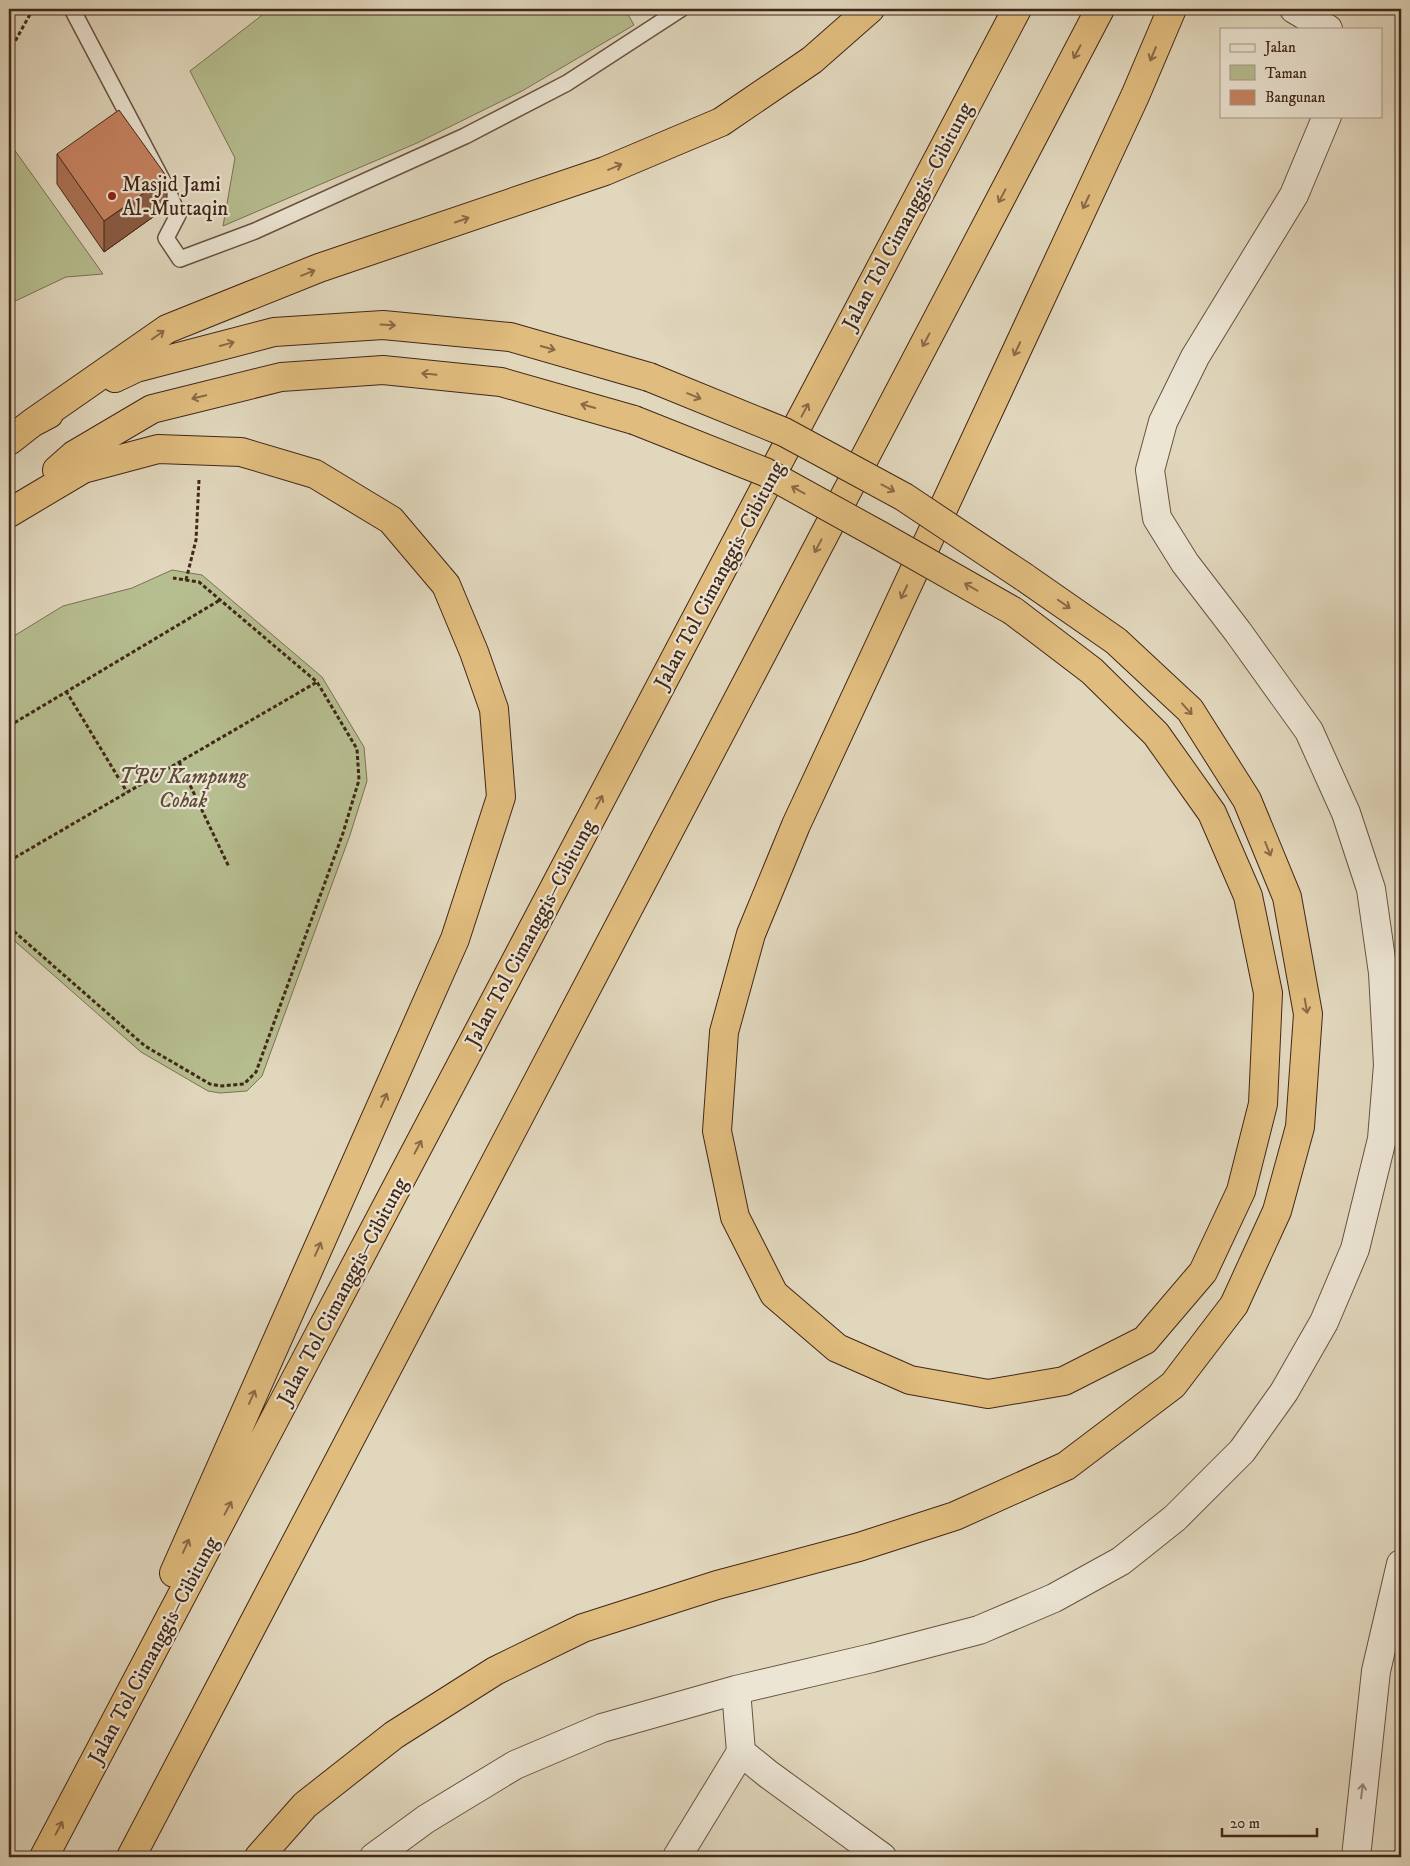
<svg xmlns="http://www.w3.org/2000/svg" width="1410" height="1866" viewBox="0 0 1410 1866" font-family="'IM FELL DW Pica',serif">
  <style>
    .green { fill: #b6bd8f; stroke: #7c7254 }
    .lines { fill: none; stroke-linecap: round; stroke-linejoin: round }
    .service-casing { stroke: #695341; stroke-width: 18 }
    .minor-casing { stroke: #695341; stroke-width: 30 }
    .tertiary-casing { stroke: #695341; stroke-width: 30 }
    .motorway-casing { stroke: #412718; stroke-width: 30 }
    .path { stroke: #412718; stroke-width: 3; stroke-dasharray: 4 2.5; stroke-linecap: butt }
    .service { stroke: #ece5d4; stroke-width: 15 }
    .minor { stroke: #ece5d4; stroke-width: 28 }
    .tertiary { stroke: #ece5d4; stroke-width: 28 }
    .motorway { stroke: #e0bc7e; stroke-width: 28 }
    .motorway-bridge-casing { stroke: #412718; stroke-width: 30; stroke-linecap: butt }
    .motorway-bridge { stroke: #e0bc7e; stroke-width: 28 }
    .wall { fill: #ac7255; stroke: #412718 }
    .shaded-wall { fill: #8c5c45; stroke: #412718 }
    .building { fill: #c88463; stroke: #412718 }
    .oneway { stroke: #896a46 }
    .oneway2 { stroke: #968676 }
    .poi-dot { fill: #8f2418; stroke: #ece5d4; stroke-width: 2 }
    .labels { text-anchor: middle; stroke-width: 4.5; stroke-linejoin: round; paint-order: stroke }
    .poi-label { font-size: 21px; fill: #412718; stroke: #ece5d4; text-anchor: start }
    .street-label { font-size: 21px; fill: #412718; stroke: #ece5d4 }
    .park-label { font-size: 21px; font-style: italic; fill: #5e4c36; stroke: #ece5d4 }
  </style>
  <rect width="100%" height="100%" fill="#e1d7bd"/>
  <filter id="stains"><feTurbulence type="fractalNoise" baseFrequency=".004" numOctaves="4"/><feColorMatrix values="0 0 0 0 .2 0 0 0 0 .09 0 0 0 0 .02 0 0 0 .5 -.17"/></filter>
  <radialGradient id="worn" r=".72"><stop offset=".6" stop-color="#630" stop-opacity="0"/><stop offset="1" stop-color="#630" stop-opacity=".3"/></radialGradient>
  <path class="green" d="M270 9H625L634 25 522 91 417 143 223 226 235 158 190 71Z
    M11 145 103 274 66 277 9 304V149Z
    M172 570 202 575 322 677 364 747 367 781 350 835 262 1076 247 1091 220 1093 208 1091 141 1052 9 936V639L63 606 132 588Z"/>
  <g class="lines">
    <g class="service-casing">
      <path id="service" d="M72 9 168 191 178 215 166 238 180 259 255 231 465 136 567 83 681 9"/>
    </g>
    <g class="minor-casing">
      <path id="minor" d="M1294 9 1328 29
        M736 1690 741 1752 768 1774 882 1857
        M374 1857 426 1819 515 1765 602 1728 736 1690 872 1658 979 1630 1054 1598 1121 1561 1175 1518 1242 1451 1284 1392 1324 1322 1355 1249 1382 1139 1388 1065 1383 973 1371 889 1346 813 1309 731 1238 632 1185 563 1157 518 1150 470 1163 422 1195 357 1294 195 1327 116
        M677 1857 741 1752"/>
    </g>
    <g class="tertiary-casing">
      <path id="tertiary" d="M1356 1857 1376 1671 1401 1564"/>
    </g>
    <g class="motorway-casing">
      <path id="motorway" d="M115 378 136 368 274 332 383 325 510 337 649 377
        M32 423 167 329 319 268 605 171 721 122 812 60 870 9
        M9 441 32 423 49 414
        M57 470 74 455 152 409 281 377 383 370 501 382 634 420
        M9 513 83 469 158 449 241 452 315 474 391 520 446 585 474 652 494 709 501 797 455 939 174 1573
        M1013 611 1092 671 1156 734 1212 813 1248 896 1268 993 1263 1104 1241 1191 1203 1272 1145 1340 1064 1381 988 1394 910 1380 837 1348 774 1294 735 1217 717 1131 724 1032 751 934 796 825 1135 96 1172 9
        M44 1857 1017 9
        M131 1857 1100 9
        M259 1857 305 1805 394 1735 495 1671 583 1628 717 1585 859 1547 955 1516 1066 1466 1173 1385 1234 1305 1277 1211 1300 1127 1308 1014 1287 897 1247 800 1190 710 1116 641 1024 577"/>
    </g>
    <path class="path" d="M9 52 33 9
      M186 580 196 540 199 480
      M66 691 127 792
      M9 726 220 600
      M179 762 229 867
      M9 861 317 682
      M9 927 145 1046 210 1084 220 1086 244 1084 256 1072 343 833 359 780 357 749 317 682 199 582 173 578"/>
    <use href="#service" class="service"/>
    <use href="#minor" class="minor"/>
    <use href="#tertiary" class="tertiary"/>
    <use href="#motorway" class="motorway"/>
    <g class="motorway-bridge-casing">
      <path id="motorway-bridge" d="M649 377 784 432 904 497 1024 577
        M634 420 765 472 881 536 1013 611"/>
    </g>
    <use href="#motorway-bridge" class="motorway-bridge"/>
  </g>
  <path class="wall" d="M57 154 167 207 104 252 57 184Z"/>
  <path class="shaded-wall" d="M167 177V207L104 252V221Z"/>
  <path class="building" d="M119 110 167 177 104 221 57 154Z"/>
  <defs><path id="oneway-shaft" d="M-6 0H5M1.5-3L5.5 0L1.5 3" fill="none" stroke-width="1.6" stroke-linecap="round" stroke-linejoin="round" transform="scale(1.25)"/></defs>
  <g class="oneway">
    <use href="#oneway-shaft" transform="translate(1077 52) rotate(118)"/>
    <use href="#oneway-shaft" transform="translate(1153 54) rotate(113)"/>
    <use href="#oneway-shaft" transform="translate(615 167) rotate(-23)"/>
    <use href="#oneway-shaft" transform="translate(1002 196) rotate(118)"/>
    <use href="#oneway-shaft" transform="translate(1086 202) rotate(115)"/>
    <use href="#oneway-shaft" transform="translate(462 220) rotate(-19)"/>
    <use href="#oneway-shaft" transform="translate(308 273) rotate(-22)"/>
    <use href="#oneway-shaft" transform="translate(388 325) rotate(3)"/>
    <use href="#oneway-shaft" transform="translate(158 335) rotate(-35)"/>
    <use href="#oneway-shaft" transform="translate(926 340) rotate(118)"/>
    <use href="#oneway-shaft" transform="translate(227 344) rotate(-15)"/>
    <use href="#oneway-shaft" transform="translate(548 348) rotate(16)"/>
    <use href="#oneway-shaft" transform="translate(1017 349) rotate(115)"/>
    <use href="#oneway-shaft" transform="translate(429 374) rotate(-174)"/>
    <use href="#oneway-shaft" transform="translate(694 396) rotate(22)"/>
    <use href="#oneway-shaft" transform="translate(199 397) rotate(166)"/>
    <use href="#oneway-shaft" transform="translate(588 406) rotate(-164)"/>
    <use href="#oneway-shaft" transform="translate(805 410) rotate(-62)"/>
    <use href="#oneway-shaft" transform="translate(888 488) rotate(28)"/>
    <use href="#oneway-shaft" transform="translate(798 490) rotate(-151)"/>
    <use href="#oneway-shaft" transform="translate(818 546) rotate(118)"/>
    <use href="#oneway-shaft" transform="translate(971 587) rotate(-150)"/>
    <use href="#oneway-shaft" transform="translate(904 592) rotate(115)"/>
    <use href="#oneway-shaft" transform="translate(1064 604) rotate(35)"/>
    <use href="#oneway-shaft" transform="translate(1187 709) rotate(48)"/>
    <use href="#oneway-shaft" transform="translate(599 802) rotate(-62)"/>
    <use href="#oneway-shaft" transform="translate(1268 849) rotate(68)"/>
    <use href="#oneway-shaft" transform="translate(1306 1006) rotate(80)"/>
    <use href="#oneway-shaft" transform="translate(384 1100) rotate(-66)"/>
    <use href="#oneway-shaft" transform="translate(418 1147) rotate(-62)"/>
    <use href="#oneway-shaft" transform="translate(318 1249) rotate(-66)"/>
    <use href="#oneway-shaft" transform="translate(252 1397) rotate(-66)"/>
    <use href="#oneway-shaft" transform="translate(228 1508) rotate(-62)"/>
    <use href="#oneway-shaft" transform="translate(186 1546) rotate(-66)"/>
    <use href="#oneway-shaft" transform="translate(59 1828) rotate(-62)"/>
  </g>
  <use class="oneway2" href="#oneway-shaft" transform="translate(1362 1791) rotate(-83)"/>
  <circle class="poi-dot" cx="112" cy="196" r="5"/>
  <g class="labels">
    <g class="poi-label">
      <text x="122" y="191">Masjid Jami<tspan x="122" dy="24">Al-Muttaqin</tspan></text>
    </g>
    <g class="street-label">
      <text transform="translate(907 216) rotate(-62)" y="7">Jalan Tol Cimanggis–Cibitung</text>
      <text transform="translate(719 575) rotate(-62)" y="7">Jalan Tol Cimanggis–Cibitung</text>
      <text transform="translate(530 933) rotate(-62)" y="7">Jalan Tol Cimanggis–Cibitung</text>
      <text transform="translate(342 1291) rotate(-62)" y="7">Jalan Tol Cimanggis–Cibitung</text>
      <text transform="translate(153 1650) rotate(-62)" y="7">Jalan Tol Cimanggis–Cibitung</text>
    </g>
    <g class="park-label">
      <text x="183" y="783">TPU Kampung<tspan x="183" dy="24">Cohak</tspan></text>
    </g>
  </g>
  <rect width="1410" height="1866" fill="none" stroke="#e1d7bd" stroke-width="30"/>
  <rect x="10" y="10" width="1390" height="1846" fill="none" stroke="#412718" stroke-width="2.5"/>
  <rect x="15" y="15" width="1380" height="1836" fill="none" stroke="#412718"/>
  <rect x="1220" y="28" width="162" height="90" fill="#ece5d4" stroke="#a89989"/>
  <rect x="1230" y="44" width="25" height="8" fill="#ece5d4" stroke="#a89989"/>
  <text x="1265" y="52" font-size="15" fill="#412718">Jalan</text>
  <rect x="1230" y="65" width="25" height="15" fill="#b6bd8f" stroke="#a89989"/>
  <text x="1265" y="78" font-size="15" fill="#412718">Taman</text>
  <rect x="1230" y="90" width="25" height="15" fill="#c88463" stroke="#a89989"/>
  <text x="1265" y="102" font-size="15" fill="#412718">Bangunan</text>
  <path d="M1222 1828v8h95v-8" fill="none" stroke="#412718" stroke-width="2.5"/>
  <text x="1230" y="1828" font-size="15" fill="#412718" stroke="#ece5d4" stroke-width="4" paint-order="stroke">20 m</text>
  <rect width="100%" height="100%" filter="url(#stains)"/>
  <rect width="100%" height="100%" fill="url(#worn)"/>
</svg>
